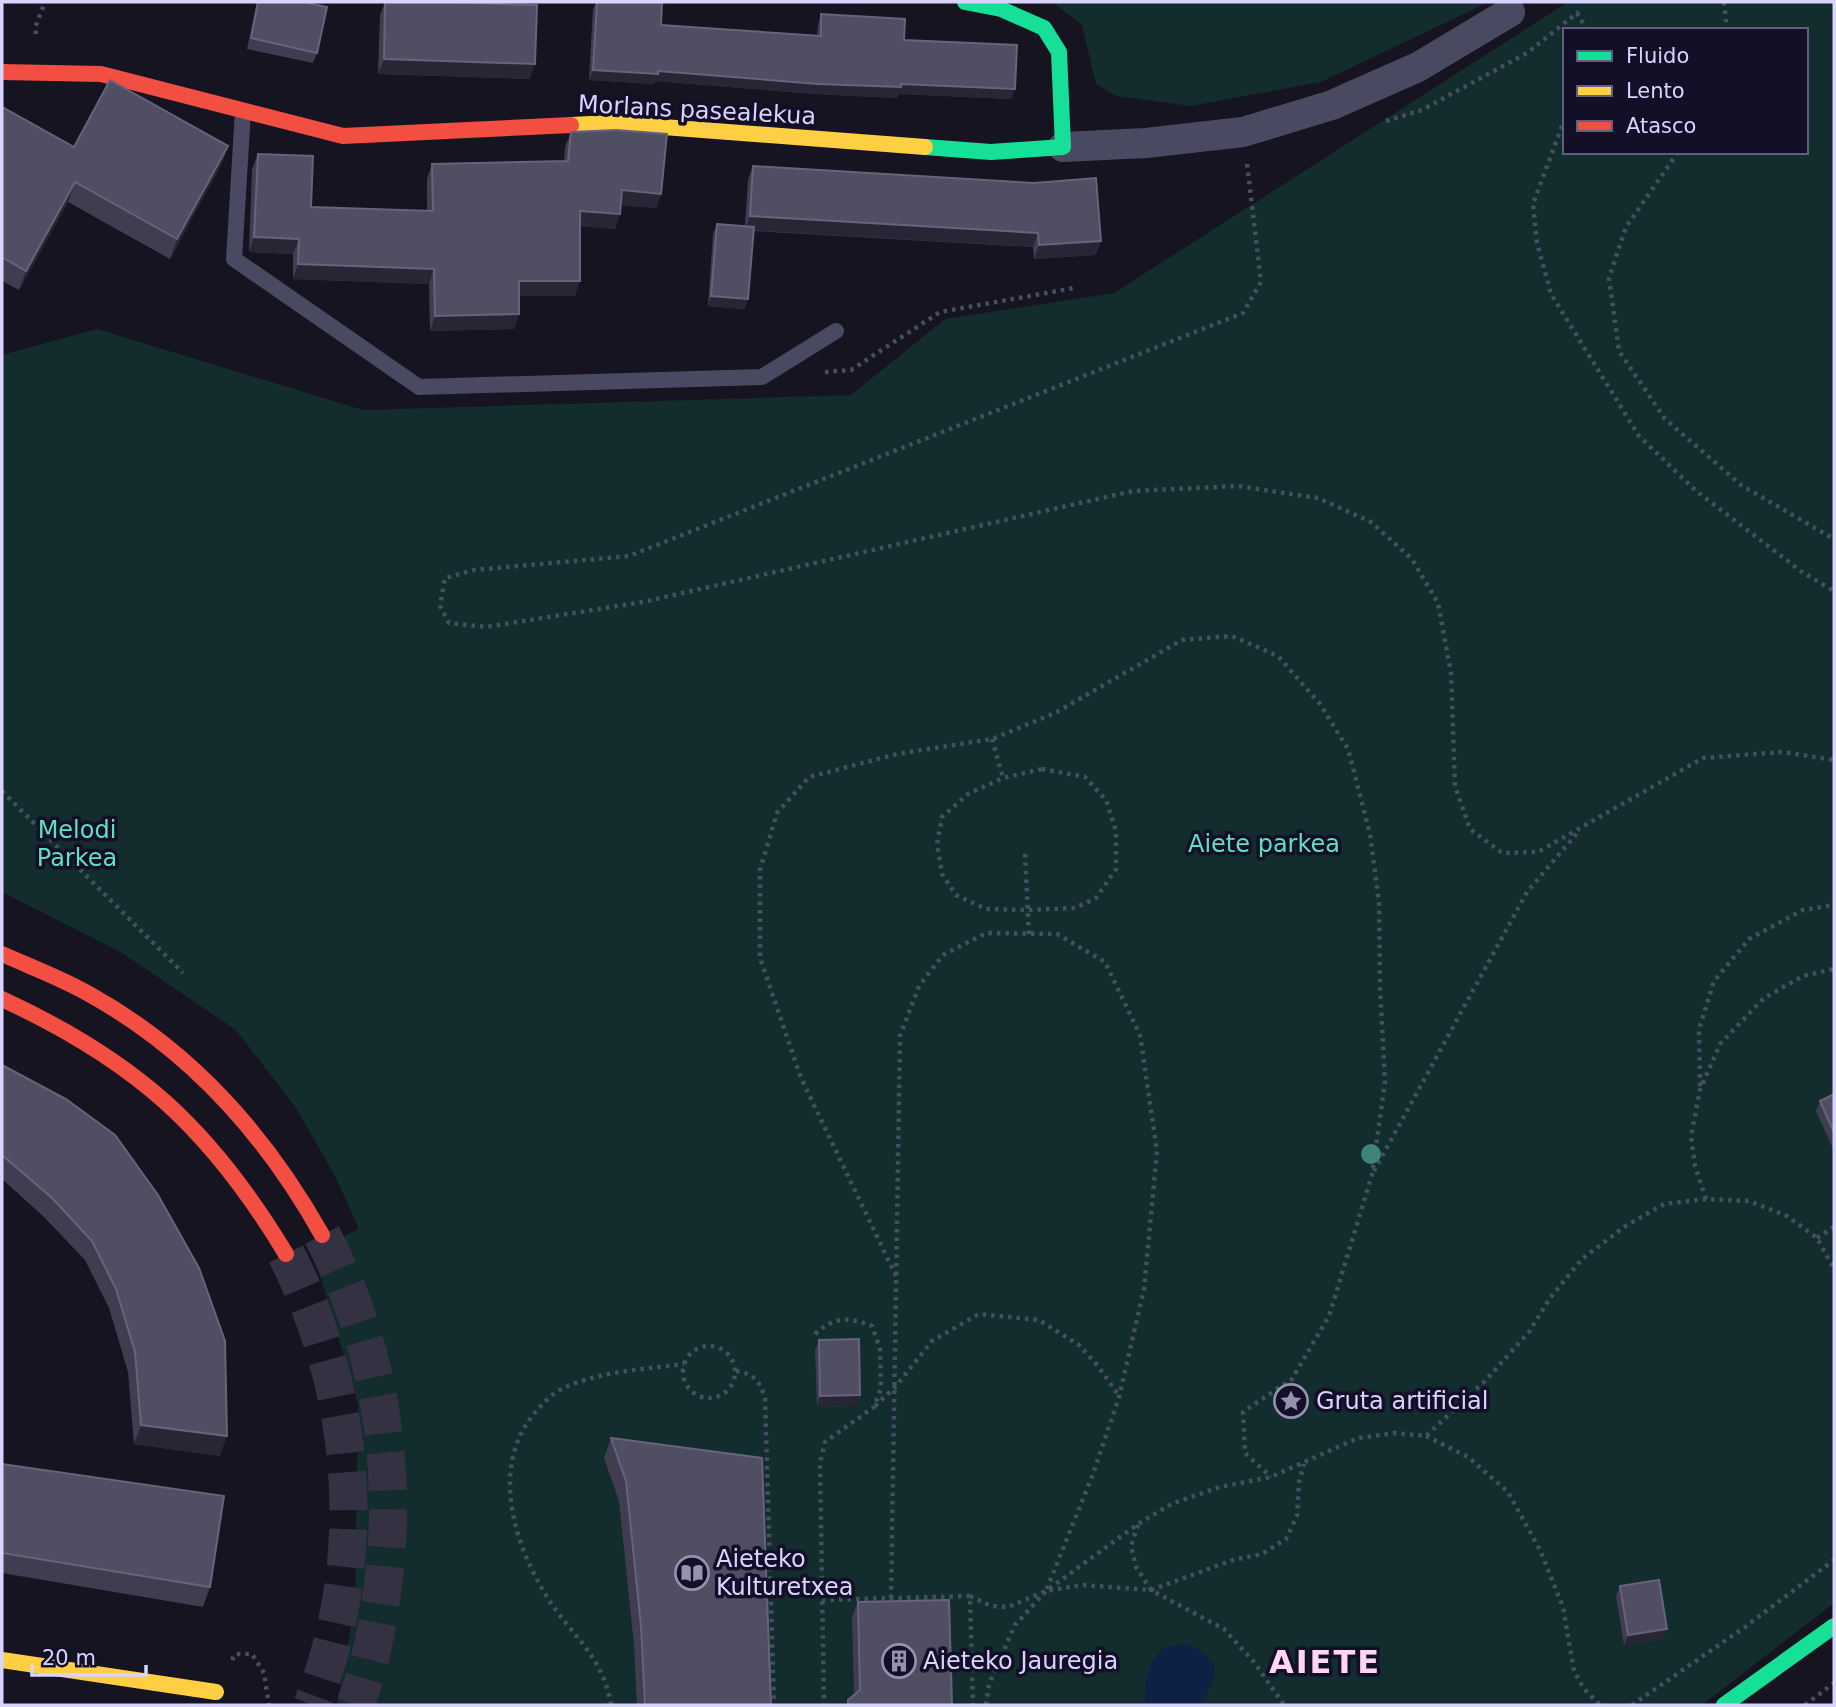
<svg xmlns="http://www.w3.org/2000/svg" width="1836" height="1707" viewBox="0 0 1836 1707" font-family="'DejaVu Sans',sans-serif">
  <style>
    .green { fill: #132c2d; fill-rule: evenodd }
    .water { fill: #0d2144 }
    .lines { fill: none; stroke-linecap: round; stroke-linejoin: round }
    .secondary-tunnel { stroke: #333142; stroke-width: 38; stroke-dasharray: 38 19; stroke-linecap: butt }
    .path { stroke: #44505f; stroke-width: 4.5; stroke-dasharray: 3.5 5; stroke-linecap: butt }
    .lane { stroke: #4a4962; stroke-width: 16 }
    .street { stroke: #4a4962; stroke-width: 30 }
    .fast { stroke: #16e098; stroke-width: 16 }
    .slow { stroke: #ffcf43; stroke-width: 16 }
    .jam { stroke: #f24e42; stroke-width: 16 }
    .tree { fill: #3e8478 }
    .wall { fill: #403d50 }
    .shaded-wall { fill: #282635 }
    .building { fill: #504e63; stroke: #66637b; stroke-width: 2 }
    .labels { text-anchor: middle; stroke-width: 7; stroke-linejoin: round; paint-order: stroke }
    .street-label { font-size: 24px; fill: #d9d4ff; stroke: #130f26 }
    .park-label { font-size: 24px; fill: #5fe0c0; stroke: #130f26 }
    .poi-label { font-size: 24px; fill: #d9d4ff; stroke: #130f26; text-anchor: start }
    .district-label { font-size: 32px; font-weight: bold; letter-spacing: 2px; fill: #ffd6f0; stroke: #130f26 }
  </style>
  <rect width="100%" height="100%" fill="#161421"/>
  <path class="green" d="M1052 2H1489L1321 82 1191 106 1116 96 1096 84 1082 25Z
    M1568 2H1834V1603L1702 1705H337L355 1605 358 1404 313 1251 359 1229 336 1178 296 1108 236 1030 122 953 2 892V355L97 329 363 410 851 395 945 319 1114 293ZM1565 30H1806V152H1565Z"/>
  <path class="water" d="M1185 1644C1224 1659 1219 1673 1200 1705H1145C1145 1686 1147 1657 1167 1647 1172 1645 1180 1645 1185 1644Z"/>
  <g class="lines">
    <path class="secondary-tunnel" d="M322 1235C383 1351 401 1484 379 1613 374 1643 367 1676 355 1705
      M286 1254C357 1393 370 1559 312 1705"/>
    <path class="path" d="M1724 2 1727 30
      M36 34 35 28 45 2
      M1565 118 1533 204 1537 243 1551 294 1639 436 1695 490 1802 572 1834 591
      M1386 121 1422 110 1527 53 1577 13 1587 30
      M1678 152 1626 227 1609 278 1619 351 1665 419 1741 485 1834 539
      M1247 164 1261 282 1243 313 629 556 474 570 445 578 440 606 449 623 486 627 643 602 1133 491 1238 486 1318 498 1371 522 1412 559 1438 603 1451 673 1455 786 1470 829 1502 853 1538 852 1703 758 1783 752 1834 760
      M825 372 851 370 940 312 1074 288
      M992 739 1003 778
      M1042 769 1085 777 1106 800 1116 831V869L1096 898 1075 908 1028 910 986 909 956 895 942 874 937 844 942 817 968 794 1003 778Z
      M2 791 183 973
      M1025 854 1029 934
      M1700 1086 1699 1029 1714 981 1749 939 1803 910 1834 905
      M1374 1171 1527 892 1578 832
      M1706 1199 1695 1166 1691 1136 1700 1090 1720 1044 1764 998 1803 976 1834 969
      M1817 1238 1834 1227
      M896 1276 801 1078 760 958V870L777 813 809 777 897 754 992 739 1055 713 1182 640 1232 636 1278 656 1320 704 1348 749 1370 834 1379 902 1380 988 1385 1082 1372 1175 1329 1316 1292 1379 1243 1412 1245 1453 1271 1477
      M815 1334C835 1316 848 1317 872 1326L880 1349 881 1388 874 1407 825 1442 820 1463 824 1705
      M683 1372a26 26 0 1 1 52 0a26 26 0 1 1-52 0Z
      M736 1371C754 1374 759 1380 765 1398L774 1705
      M875 1406 896 1386 932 1341 979 1314 1039 1320 1079 1345 1098 1366 1119 1396
      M1426 1436 1468 1457 1508 1492 1540 1550 1563 1607 1574 1671 1584 1689 1600 1705
      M1138 1525 1131 1546 1136 1567 1151 1590 1224 1629 1254 1662 1284 1705
      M970 1596 991 1606 1008 1607 1046 1591 1082 1585 1151 1590 1233 1560 1262 1554 1286 1539 1297 1516 1299 1482 1304 1464
      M891 1598 900 1036 919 986 943 955 986 933 1057 934 1105 962 1140 1035 1157 1151 1144 1289 1119 1397 1093 1474 1046 1591
      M822 1600 970 1596 973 1705
      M232 1660 235 1654H252L264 1673 269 1705
      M611 1705C602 1652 569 1635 544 1592 511 1537 490 1460 539 1408 547 1399 557 1390 568 1386 603 1371 647 1369 684 1364
      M986 1705 989 1684 1015 1625 1046 1591 1138 1524 1171 1504 1220 1487 1271 1477 1358 1438 1395 1433 1426 1436 1485 1381 1529 1332 1550 1298 1582 1259 1624 1227 1664 1204 1706 1199 1749 1201 1787 1216 1817 1238 1834 1269
      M1632 1705 1745 1627 1834 1560
      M1805 1705 1834 1683"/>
    <path class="lane" d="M243 111 234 259 419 387 762 377 836 331"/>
    <path class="street" d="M1063 147 1146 143 1243 132 1332 105 1418 67 1510 12"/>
    <path class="fast" d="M925 147 991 152 1063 147 1059 52 1044 28 1001 9 965 2
      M1724 1705 1834 1626"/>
    <path class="slow" d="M571 125 611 123 925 147
      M2 1660 216 1692"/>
    <path class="jam" d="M2 72 101 74 343 136 571 125
      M2 954C31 967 61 978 89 994 190 1050 266 1135 322 1235
      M2 999C136 1061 210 1128 286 1254"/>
  </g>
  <circle class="tree" cx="1371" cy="1154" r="10"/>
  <path class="wall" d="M257 2H303L317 53 313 63 247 49Z
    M385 2H437L530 79 378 74 380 15Z
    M596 2H651L661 25 817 36 818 25 821 14 904 40 1012 99 899 94 897 98 815 94 655 81 654 84 589 80 593 9Z
    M2 107 74 147 228 146 221 165 170 259 68 202 19 290 2 281Z
    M571 132 661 194 656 208 621 205 615 229 580 226 575 296H519V314L514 329 430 331 429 284 293 279V254L249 252 252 169 258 154 311 207 427 211V179L432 164 564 162 565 147Z
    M753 166 1034 183 1096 255 1034 259 1033 247 754 231 748 299 744 309 708 306 713 234 717 224 745 226 748 180Z
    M2 1065 220 1456 134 1444 128 1372 109 1308 85 1260 44 1217 2 1179Z
    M1834 1094V1151L1816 1111 1820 1101Z
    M819 1340 860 1395 856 1405 817 1406 815 1350Z
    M611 1438 771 1705H637L634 1645 619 1501 604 1458Z
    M2 1464 210 1587 203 1607 2 1573Z
    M1620 1586 1667 1629 1663 1639 1624 1645 1616 1596Z
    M858 1602 952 1705H846L848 1700 854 1695 852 1617Z"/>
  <path class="shaded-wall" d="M384 59 535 64 530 79 378 74Z
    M593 70 658 71 1015 89 1012 99 899 94 897 98 815 94 655 81 654 84 589 80Z
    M228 146 221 165 170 259 177 239Z
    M75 182 68 202 19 290 26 271Z
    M622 190 661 194 656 208 617 205Z
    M580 211 620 214 615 229 575 226Z
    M750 216 1038 233 1033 247 745 230Z
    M254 237 299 239 293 254 249 252Z
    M1101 241 1096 255 1034 259 1039 245Z
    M298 264 434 269 429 284 293 279Z
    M519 281H580L575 296H514Z
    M711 296 748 299 744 309 708 306Z
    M519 314 514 329 430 331 435 316Z
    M860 1395 856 1405 817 1406 820 1396Z
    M141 1425 227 1436 220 1456 134 1444Z
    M1667 1629 1663 1639 1624 1645 1628 1635Z"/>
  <path class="building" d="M258 2H303L327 7 317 53 251 38Z
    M385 2H437L537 5 535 64 384 59Z
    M597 2H662L661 25 821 36V14L905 19 904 40 1017 45 1015 89 901 84V87L818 84 658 71V74L593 70Z
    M110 80 228 146 177 239 75 182 26 271 2 257V107L74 147Z
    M616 130 667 134 661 194 622 190 620 214 580 211V281H519V314L435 316 434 269 298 264 299 239 254 237 258 154 313 156 311 207 433 211 432 164 568 161 571 132Z
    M753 166 1034 183 1096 178 1101 241 1039 245 1038 233 750 216Z
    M717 224 754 227 748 299 711 296Z
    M2 1065 66 1099 115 1135 158 1195 199 1268 225 1341 227 1436 141 1425 135 1352 116 1289 92 1241 52 1198 2 1155Z
    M1834 1094V1132L1820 1101Z
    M859 1339 860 1395 820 1396 819 1340Z
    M611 1438 762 1458 771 1705H645L641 1626 626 1481Z
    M2 1464 224 1496 210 1587 2 1553Z
    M1659 1580 1667 1629 1628 1635 1620 1586Z
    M949 1600 952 1705H848V1700L860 1690 858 1602Z"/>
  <defs>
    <g id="sight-ring" transform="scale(1.75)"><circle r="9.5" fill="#130f26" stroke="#9591b1" stroke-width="1.5"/><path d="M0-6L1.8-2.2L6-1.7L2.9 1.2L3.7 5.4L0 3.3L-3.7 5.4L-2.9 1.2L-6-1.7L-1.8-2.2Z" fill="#9591b1"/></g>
    <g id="library-ring" transform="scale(1.75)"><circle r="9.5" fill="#130f26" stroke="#9591b1" stroke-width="1.5"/><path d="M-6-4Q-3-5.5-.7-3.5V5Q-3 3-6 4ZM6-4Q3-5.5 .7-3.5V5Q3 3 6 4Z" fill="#9591b1"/></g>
    <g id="building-ring" transform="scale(1.75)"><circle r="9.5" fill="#130f26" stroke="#9591b1" stroke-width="1.5"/><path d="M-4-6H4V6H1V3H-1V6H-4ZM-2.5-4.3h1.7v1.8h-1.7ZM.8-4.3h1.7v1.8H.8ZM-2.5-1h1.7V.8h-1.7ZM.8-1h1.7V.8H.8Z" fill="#9591b1"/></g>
  </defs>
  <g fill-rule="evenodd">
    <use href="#sight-ring" x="1291" y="1401"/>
    <use href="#library-ring" x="692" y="1573"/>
    <use href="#building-ring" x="899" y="1661"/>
  </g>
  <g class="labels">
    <g class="street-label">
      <text transform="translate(697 110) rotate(3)" y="8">Morlans pasealekua</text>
    </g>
    <g class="park-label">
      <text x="77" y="838">Melodi<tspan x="77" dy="28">Parkea</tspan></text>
      <text x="1264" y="852">Aiete parkea</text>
    </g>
    <g class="poi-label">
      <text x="1316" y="1409">Gruta artificial</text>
      <text x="716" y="1567">Aieteko<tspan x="716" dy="28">Kulturetxea</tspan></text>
      <text x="923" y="1669">Aieteko Jauregia</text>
    </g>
    <g class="district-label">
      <text x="1325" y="1673">AIETE</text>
    </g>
  </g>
  <rect width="1836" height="1707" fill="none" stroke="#d9d4ff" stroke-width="7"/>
  <rect x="1563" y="28" width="245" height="126" fill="#130f26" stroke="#625e7d" stroke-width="2"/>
  <rect x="1577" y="51" width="35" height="10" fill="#16e098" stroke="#625e7d" stroke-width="2"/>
  <text x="1626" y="63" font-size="21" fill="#d9d4ff">Fluido</text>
  <rect x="1577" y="86" width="35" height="10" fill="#ffcf43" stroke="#625e7d" stroke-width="2"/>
  <text x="1626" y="98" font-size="21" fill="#d9d4ff">Lento</text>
  <rect x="1577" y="121" width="35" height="10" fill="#f24e42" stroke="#625e7d" stroke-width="2"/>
  <text x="1626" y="133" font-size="21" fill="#d9d4ff">Atasco</text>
  <path d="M32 1665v10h114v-10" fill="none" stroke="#d9d4ff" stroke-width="3.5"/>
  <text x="42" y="1665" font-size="21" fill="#d9d4ff" stroke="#130f26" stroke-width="5" paint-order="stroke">20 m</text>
</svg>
